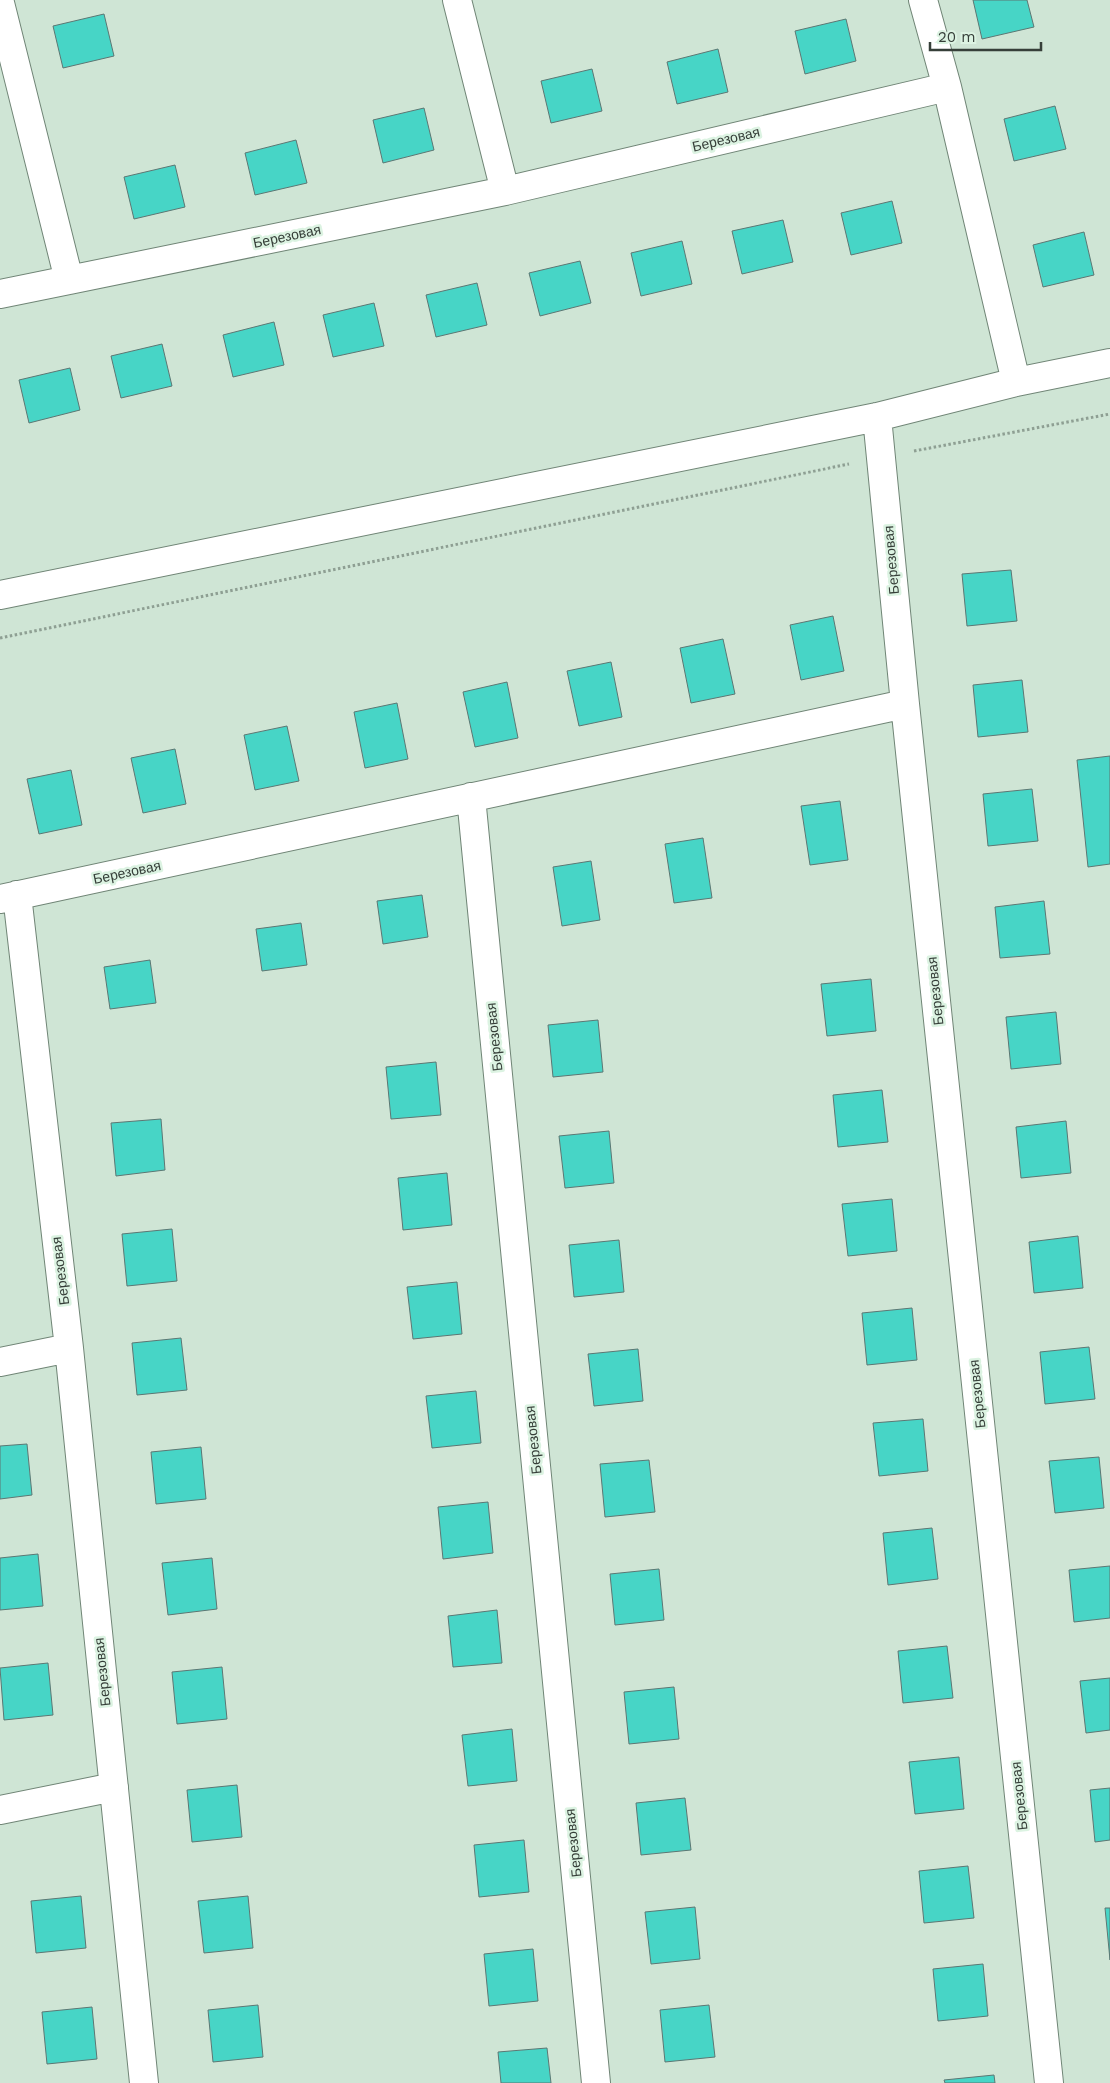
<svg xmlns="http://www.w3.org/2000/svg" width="1110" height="2083" viewBox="0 0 1110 2083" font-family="'Work Sans',sans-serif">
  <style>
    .building { fill: #47d5c6; stroke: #5c7773 }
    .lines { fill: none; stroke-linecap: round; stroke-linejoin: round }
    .street-casing { stroke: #708576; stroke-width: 30 }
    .path { stroke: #8e9f93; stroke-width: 3; stroke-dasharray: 2.5 2.5; stroke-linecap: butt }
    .street { stroke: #fff; stroke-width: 28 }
    .labels { text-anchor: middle; stroke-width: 5; stroke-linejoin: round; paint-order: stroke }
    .street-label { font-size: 14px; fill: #363f39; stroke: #dcf3e2 }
  </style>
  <rect width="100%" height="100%" fill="#cfe5d5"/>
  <path class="building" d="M973 0H1027L1034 27 982 39Z
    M104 14 114 56 63 68 53 26Z
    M846 19 856 61 805 74 795 31Z
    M718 49 728 92 677 104 667 62Z
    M592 69 602 111 551 123 541 81Z
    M1055 106 1066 149 1014 161 1004 119Z
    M424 108 434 150 383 163 373 120Z
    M296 140 307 183 255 195 245 153Z
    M175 165 185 207 134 219 124 177Z
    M892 201 902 243 851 255 841 213Z
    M783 220 793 262 742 274 732 231Z
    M1084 232 1094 275 1043 287 1033 245Z
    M682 241 692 284 641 296 631 253Z
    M580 261 591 303 540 316 529 273Z
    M477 283 487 325 436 337 426 295Z
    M374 303 384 346 333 357 323 315Z
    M274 322 284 365 233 377 223 335Z
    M162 344 172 386 121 398 111 356Z
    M70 368 80 410 29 423 19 380Z
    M1011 570 1017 621 967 626 962 574Z
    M833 616 844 671 801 680 790 625Z
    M723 639 735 694 691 703 680 648Z
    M611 662 622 717 579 726 567 671Z
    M1022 680 1028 732 978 737 973 685Z
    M507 682 518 738 475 747 463 692Z
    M397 703 408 759 365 768 354 712Z
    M287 726 299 781 255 790 244 735Z
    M175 749 186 804 143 813 131 758Z
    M1110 756V864L1088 867 1077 760Z
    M71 770 82 825 39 834 27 779Z
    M1032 789 1038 841 988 846 983 794Z
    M840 801 848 860 810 865 801 806Z
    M703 838 712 898 674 903 665 844Z
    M591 861 600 920 562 926 553 867Z
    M422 895 428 937 383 944 377 901Z
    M1044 901 1050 954 1000 958 995 907Z
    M301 923 307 965 262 971 256 929Z
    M150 960 156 1003 110 1009 104 967Z
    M871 979 876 1031 827 1036 821 984Z
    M1056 1012 1061 1064 1011 1069 1006 1017Z
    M598 1020 603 1072 553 1077 548 1025Z
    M436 1062 441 1115 391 1119 386 1067Z
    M882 1090 888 1142 838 1147 833 1095Z
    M161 1119 165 1170 116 1176 111 1123Z
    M1066 1121 1071 1173 1021 1178 1016 1127Z
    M609 1131 614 1183 565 1188 559 1136Z
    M447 1173 452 1225 403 1230 398 1178Z
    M892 1199 897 1251 848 1256 842 1204Z
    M172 1229 177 1281 127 1286 122 1234Z
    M1078 1236 1083 1288 1034 1293 1029 1242Z
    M619 1240 624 1292 574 1297 569 1245Z
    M457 1282 462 1334 413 1339 407 1287Z
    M912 1308 917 1360 867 1365 862 1313Z
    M181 1338 187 1390 137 1395 132 1343Z
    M1089 1347 1095 1399 1045 1404 1040 1352Z
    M638 1349 643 1401 594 1406 588 1354Z
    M476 1391 481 1443 432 1448 426 1396Z
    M923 1419 928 1471 879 1476 873 1423Z
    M27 1444 32 1495 0 1499V1446Z
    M201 1447 206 1499 156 1504 151 1452Z
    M1099 1457 1104 1508 1055 1513 1049 1461Z
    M649 1460 655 1512 605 1517 600 1464Z
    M488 1502 493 1553 443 1559 438 1507Z
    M932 1528 938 1579 888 1585 883 1533Z
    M38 1554 43 1606 0 1610V1558Z
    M212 1558 217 1609 168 1615 162 1563Z
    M1110 1566V1618L1074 1622 1069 1570Z
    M659 1569 664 1620 615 1625 610 1574Z
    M497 1610 502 1663 453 1667 448 1616Z
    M947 1646 953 1698 903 1703 898 1651Z
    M48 1663 53 1715 4 1720 0 1668Z
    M222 1667 227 1719 177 1724 172 1672Z
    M1110 1678V1730L1086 1733 1080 1681Z
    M674 1687 679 1739 629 1744 624 1692Z
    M512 1729 517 1781 468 1786 462 1735Z
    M959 1757 964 1809 915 1814 909 1762Z
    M237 1785 242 1837 192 1842 187 1790Z
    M1110 1788V1840L1095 1842 1090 1790Z
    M685 1798 691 1850 641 1855 636 1803Z
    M524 1840 529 1892 479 1897 474 1845Z
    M968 1866 974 1918 924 1923 919 1871Z
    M81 1896 86 1948 36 1953 31 1901Z
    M248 1896 253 1948 204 1953 198 1901Z
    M695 1907 700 1959 651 1964 645 1912Z
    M1105 1908H1110V1960Z
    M533 1949 538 2001 489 2006 484 1954Z
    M983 1964 988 2016 938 2021 933 1969Z
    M258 2005 263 2057 213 2062 208 2010Z
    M709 2005 715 2057 665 2062 660 2010Z
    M92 2007 97 2059 47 2064 42 2012Z
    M547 2048 551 2083H501L498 2052Z
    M994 2075 995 2083H945L944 2080Z"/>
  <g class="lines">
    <g class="street-casing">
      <path id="street" d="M923 0 947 87 1016 382
        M0 3 69 280 505 191 457 0
        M505 191 947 87
        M0 294 69 280
        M877 417 905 704 1049 2083
        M0 595 877 417 1016 382 1110 363
        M471 797 596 2083
        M17 895 69 1348 144 2083
        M0 899 905 704
        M0 1362 69 1348
        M0 1810 114 1787"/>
    </g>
    <path class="path" d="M914 451 1110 414
      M0 638 849 464"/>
    <use href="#street" class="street"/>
  </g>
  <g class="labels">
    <g class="street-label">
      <text transform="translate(726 139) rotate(-13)" y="5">Березовая</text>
      <text transform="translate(287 236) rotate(-12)" y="5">Березовая</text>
      <text transform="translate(891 560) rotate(-95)" y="5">Березовая</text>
      <text transform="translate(127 872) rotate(-12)" y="5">Березовая</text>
      <text transform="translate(935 991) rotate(-96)" y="5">Березовая</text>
      <text transform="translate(494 1037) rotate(-96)" y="5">Березовая</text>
      <text transform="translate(60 1271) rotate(-97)" y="5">Березовая</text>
      <text transform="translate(977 1394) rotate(-96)" y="5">Березовая</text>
      <text transform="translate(533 1440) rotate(-96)" y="5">Березовая</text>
      <text transform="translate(102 1672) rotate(-96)" y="5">Березовая</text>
      <text transform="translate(1019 1796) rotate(-96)" y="5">Березовая</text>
      <text transform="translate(573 1843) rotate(-96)" y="5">Березовая</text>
    </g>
  </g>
  <path d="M930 42v8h111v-8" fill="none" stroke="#363f39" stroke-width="2.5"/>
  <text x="938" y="42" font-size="15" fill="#363f39" stroke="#dcf3e2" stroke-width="4" paint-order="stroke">20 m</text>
</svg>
